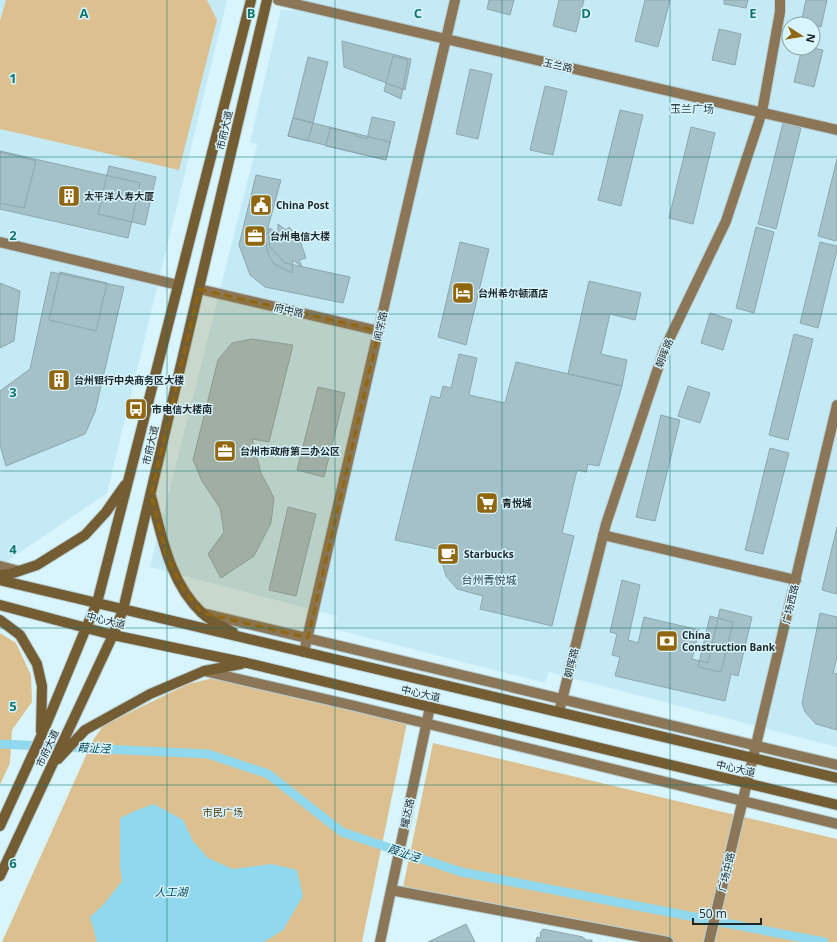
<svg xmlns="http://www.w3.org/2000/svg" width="837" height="942" viewBox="0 0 837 942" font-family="'Open Sans','Noto Sans SC',sans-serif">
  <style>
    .built { fill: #c4eaf5; fill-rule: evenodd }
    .green { fill: #ddc08f }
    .water { fill: #90d8ed }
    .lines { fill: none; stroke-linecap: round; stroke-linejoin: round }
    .canal { stroke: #90d8ed; stroke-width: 9 }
    .building { fill: #a4c0c8; stroke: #8ca7af }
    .secondary-casing { stroke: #b6cfd7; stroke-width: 12 }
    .primary-casing { stroke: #b6cfd7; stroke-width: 12 }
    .secondary { stroke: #8b7757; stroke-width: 10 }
    .primary { stroke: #745c33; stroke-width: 10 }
    .marked { fill: #90670e; fill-opacity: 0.2; stroke: #90670e; stroke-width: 3; stroke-dasharray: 8 5; stroke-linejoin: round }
    .grid { fill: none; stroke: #0f766e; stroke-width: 1; stroke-opacity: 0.55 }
    .labels { text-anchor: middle; stroke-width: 3; stroke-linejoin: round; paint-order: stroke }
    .street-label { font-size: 10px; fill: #1c272a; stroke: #d8f4fd }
    .poi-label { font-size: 10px; font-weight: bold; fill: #1c272a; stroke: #d8f4fd; text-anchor: start }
    .park-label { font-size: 10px; fill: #4f390f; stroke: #d8f4fd }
    .neighbourhood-label { font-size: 11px; fill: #2c444b; stroke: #d8f4fd }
    .water-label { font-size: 11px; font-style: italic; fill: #014553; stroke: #d8f4fd }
    .grid-label { font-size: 13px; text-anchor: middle; font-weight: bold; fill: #0f766e; stroke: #d8f4fd; stroke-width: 3; stroke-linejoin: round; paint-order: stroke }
  </style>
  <rect width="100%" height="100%" fill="#d8f4fd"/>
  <path class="built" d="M0 0H227L107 493 3 564H0Z
    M294 0H837V747L549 672 545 683 334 629 337 616 150 567 257 144 250 142 281 9 291 11ZM789 24H813V48H789Z"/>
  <path class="green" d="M6 0H207L217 20 179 170 0 129V21Z
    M0 633 16 643 31 675 32 702 12 730 10 763 0 785Z
    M217 677 407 723 362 942H2L93 740 104 725 188 684Z
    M433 743 837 839V942H668L402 892Z"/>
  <path class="water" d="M154 804 183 820 193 841 208 858 233 869 272 864 297 870 303 896 283 930 264 942H97L90 917 103 905 122 881 120 865V818L137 810Z"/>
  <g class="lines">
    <path class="canal" d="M0 744 208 754 268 774 342 832 461 872 824 942"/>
  </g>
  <path class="building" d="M489 0H514L510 15 487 9Z
    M559 0H584L576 32 553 26Z
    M645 0H670L658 47 635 41Z
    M724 0H748L746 8 724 4Z
    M806 0H827L821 27 801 22Z
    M719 29 741 34 735 65 712 60Z
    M342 41 411 59 405 90 344 67Z
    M802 48H813L823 50 814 87 794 82Z
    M393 56 408 60 401 99 384 91Z
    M308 57 328 62 313 123 293 118Z
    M470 69 492 74 478 139 456 134Z
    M545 86 567 91 553 155 530 150Z
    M620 110 643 115 621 206 598 200Z
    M372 117 395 122 386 160 326 146 330 128 356 134V136L367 139Z
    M293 118 313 123 308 141 288 136Z
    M293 118 390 142 386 160 288 136Z
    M783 123 801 128 776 229 758 224Z
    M691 127 715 133 693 224 669 218Z
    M0 151 140 183 128 238 0 209Z
    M0 152 36 161 24 208 0 203Z
    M837 159V238L836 241 818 236Z
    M109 166 156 177 145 225 98 214Z
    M256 175 281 180 268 227 270 247 285 263 350 277 343 303 265 287 250 275 239 245Z
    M278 224 286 230 289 227 299 238 306 258 299 260 302 267 293 260 292 273 274 264 268 254 265 237 270 228 278 234Z
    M756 227 774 232 754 313 736 308Z
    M460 242 489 249 466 345 438 337Z
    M820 242 837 246V250L818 328 800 323Z
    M51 272 124 287 95 412 85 434 6 466 0 445V391L30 369Z
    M60 272 107 283 96 331 49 320Z
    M589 281 641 293 635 320 610 314 601 354 627 360 622 386 568 374Z
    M0 283 20 291 14 341 0 348Z
    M710 313 732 320 723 350 701 343Z
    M794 334 813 339 788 440 769 435Z
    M252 339 293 345 269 442 252 439 261 473 274 498 271 523 254 556 221 578 208 554 224 532 220 508 202 481 193 460 218 360 232 343Z
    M459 354 477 358 469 395 505 403 516 362 622 386 599 466 588 464 586 472 577 470 562 533 574 536 552 626 480 609 483 596 457 589 446 576 438 549 395 540 431 396 440 398 443 386 451 388Z
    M688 386 710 393 700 423 678 416Z
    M318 387 345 393 324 477 297 470Z
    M661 415 680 420 655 521 636 517Z
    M770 448 789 453 763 554 745 550Z
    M288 507 316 514 296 596 269 590Z
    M837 527V594L822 590Z
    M622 580 640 585 628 640 638 643 644 617 699 630 692 659 708 663 720 609 752 617 738 676 731 674 725 701 615 676 620 657 612 655 617 634 610 632Z
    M820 613 837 617V657L833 673 837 674V730L816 724 805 712 802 703Z
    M710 616 733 622 721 672 698 667Z
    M466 924 475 942H428Z
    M543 929 583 937 586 940H592V942H536L537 937 541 938 540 933Z"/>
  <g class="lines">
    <g class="secondary-casing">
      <path id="secondary" d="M278 0 837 130
        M0 242 178 285
        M199 289 379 331
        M603 535 796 580
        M0 566 19 571
        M202 613 837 765
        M304 652 455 0
        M204 671 355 706 837 824
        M559 712 606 524 664 350 726 221 762 112 780 12V0
        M391 890 668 942
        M380 942 430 707
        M709 942 837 405"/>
    </g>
    <g class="primary-casing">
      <path id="primary" d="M151 496C162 537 170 583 202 613 210 621 223 627 233 632
        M0 575 10 574 37 565 85 535 106 512 125 485
        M0 580 837 778
        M0 605 113 635 247 663 837 805
        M0 620 20 635 37 664 42 686 41 731
        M58 759 85 730 150 694 204 671 241 664
        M0 826 43 732 86 628 97 603 251 0
        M0 876 113 635 123 610 267 0"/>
    </g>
    <use href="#secondary" class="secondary"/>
    <use href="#primary" class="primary"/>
  </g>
  <path class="marked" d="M199 289 379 331 308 638 202 613 185 592 167 558 151 495Z"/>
  <path class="grid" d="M167 0V942M335 0V942M502 0V942M670 0V942M0 157H837M0 314H837M0 471H837M0 628H837M0 785H837"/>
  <defs>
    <g id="building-square" transform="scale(1.15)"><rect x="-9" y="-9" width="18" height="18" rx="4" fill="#90670e" stroke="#d8f4fd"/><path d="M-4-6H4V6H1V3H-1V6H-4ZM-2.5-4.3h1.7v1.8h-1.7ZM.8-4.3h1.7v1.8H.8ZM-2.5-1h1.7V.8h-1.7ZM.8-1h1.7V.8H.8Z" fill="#fff"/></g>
    <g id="civic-square" transform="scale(1.15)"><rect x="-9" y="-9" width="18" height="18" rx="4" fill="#90670e" stroke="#d8f4fd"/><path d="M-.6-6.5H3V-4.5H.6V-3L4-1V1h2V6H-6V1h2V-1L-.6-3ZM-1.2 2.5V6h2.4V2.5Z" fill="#fff"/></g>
    <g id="office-square" transform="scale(1.15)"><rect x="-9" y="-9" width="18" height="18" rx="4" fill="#90670e" stroke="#d8f4fd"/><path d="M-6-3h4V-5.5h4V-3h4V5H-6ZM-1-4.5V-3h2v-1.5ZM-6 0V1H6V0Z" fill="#fff"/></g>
    <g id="hotel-square" transform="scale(1.15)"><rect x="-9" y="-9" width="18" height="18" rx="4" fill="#90670e" stroke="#d8f4fd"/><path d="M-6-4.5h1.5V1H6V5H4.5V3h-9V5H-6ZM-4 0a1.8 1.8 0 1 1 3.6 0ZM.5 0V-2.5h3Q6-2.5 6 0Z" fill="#fff"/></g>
    <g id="bus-square" transform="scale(1.15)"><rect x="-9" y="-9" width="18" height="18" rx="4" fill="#90670e" stroke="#d8f4fd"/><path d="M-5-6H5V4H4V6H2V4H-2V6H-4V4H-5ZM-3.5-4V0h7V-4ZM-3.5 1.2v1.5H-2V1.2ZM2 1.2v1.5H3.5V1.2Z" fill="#fff"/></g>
    <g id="supermarket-square" transform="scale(1.15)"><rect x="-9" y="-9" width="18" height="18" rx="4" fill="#90670e" stroke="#d8f4fd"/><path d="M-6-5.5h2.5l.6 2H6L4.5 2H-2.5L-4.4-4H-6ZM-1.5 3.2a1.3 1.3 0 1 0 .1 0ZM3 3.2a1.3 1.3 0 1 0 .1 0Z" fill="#fff"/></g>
    <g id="cafe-square" transform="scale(1.15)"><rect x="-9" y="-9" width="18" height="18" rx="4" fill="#90670e" stroke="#d8f4fd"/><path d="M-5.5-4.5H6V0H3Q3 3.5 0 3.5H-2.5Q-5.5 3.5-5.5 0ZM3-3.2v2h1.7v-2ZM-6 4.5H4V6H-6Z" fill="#fff"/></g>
    <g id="bank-square" transform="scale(1.15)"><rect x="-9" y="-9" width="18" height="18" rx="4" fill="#90670e" stroke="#d8f4fd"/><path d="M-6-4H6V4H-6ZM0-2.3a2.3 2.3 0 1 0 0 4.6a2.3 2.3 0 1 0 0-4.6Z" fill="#fff"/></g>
  </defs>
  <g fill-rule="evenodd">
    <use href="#building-square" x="69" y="196"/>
    <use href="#civic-square" x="261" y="205"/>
    <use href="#office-square" x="255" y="236"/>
    <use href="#hotel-square" x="463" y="293"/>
    <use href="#building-square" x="59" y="380"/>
    <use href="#bus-square" x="136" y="409"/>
    <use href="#office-square" x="225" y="451"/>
    <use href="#supermarket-square" x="487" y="503"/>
    <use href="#cafe-square" x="448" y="554"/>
    <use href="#bank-square" x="667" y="641"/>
  </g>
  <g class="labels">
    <g class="street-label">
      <text transform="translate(558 65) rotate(13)" y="4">玉兰路</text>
      <text transform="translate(224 130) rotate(-77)" y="4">市府大道</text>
      <text transform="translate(289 310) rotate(13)" y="4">府中路</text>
      <text transform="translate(380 326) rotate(-77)" y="4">闻学路</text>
      <text transform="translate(664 353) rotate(-68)" y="4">朝晖路</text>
      <text transform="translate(150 445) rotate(-77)" y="4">市府大道</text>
      <text transform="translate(790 604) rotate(-77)" y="4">广场西路</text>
      <text transform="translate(106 620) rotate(14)" y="4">中心大道</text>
      <text transform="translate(571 663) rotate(-76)" y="4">朝晖路</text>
      <text transform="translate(421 693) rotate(13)" y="4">中心大道</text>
      <text transform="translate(47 748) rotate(-65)" y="4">市府大道</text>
      <text transform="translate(736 768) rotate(13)" y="4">中心大道</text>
      <text transform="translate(407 813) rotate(-78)" y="4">耀达路</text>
      <text transform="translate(726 872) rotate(-76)" y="4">广场中路</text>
    </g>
    <g class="poi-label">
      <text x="84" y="200">太平洋人寿大厦</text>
      <text x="276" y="209">China Post</text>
      <text x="270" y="240">台州电信大楼</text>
      <text x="478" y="297">台州希尔顿酒店</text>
      <text x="74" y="384">台州银行中央商务区大楼</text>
      <text x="152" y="413">市电信大楼南</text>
      <text x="240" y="455">台州市政府第二办公区</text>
      <text x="502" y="507">青悦城</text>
      <text x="464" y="558">Starbucks</text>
      <text x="682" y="639">China<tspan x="682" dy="12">Construction Bank</tspan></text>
    </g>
    <g class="park-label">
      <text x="223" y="816">市民广场</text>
    </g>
    <g class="neighbourhood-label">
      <text x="692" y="113">玉兰广场</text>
      <text x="489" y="584">台州青悦城</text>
    </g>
    <g class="water-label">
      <text transform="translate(94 748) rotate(3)" y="4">葭沚泾</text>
      <text transform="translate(404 853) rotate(19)" y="4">葭沚泾</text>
      <text x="171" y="896">人工湖</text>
    </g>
  </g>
  <g class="grid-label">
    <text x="84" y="18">A</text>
    <text x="251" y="18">B</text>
    <text x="418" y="18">C</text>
    <text x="586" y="18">D</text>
    <text x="753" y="18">E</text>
    <text x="13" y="83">1</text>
    <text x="13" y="240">2</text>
    <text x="13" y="397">3</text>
    <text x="13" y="554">4</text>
    <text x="13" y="711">5</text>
    <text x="13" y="868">6</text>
  </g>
  <g transform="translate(801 36) rotate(102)"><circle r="19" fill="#d8f4fd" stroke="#8da2a9"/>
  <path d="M0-3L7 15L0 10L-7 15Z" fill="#90670e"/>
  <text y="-6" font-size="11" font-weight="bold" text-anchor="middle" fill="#1c272a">N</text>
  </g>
  <path d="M693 918v6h68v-6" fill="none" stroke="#1c272a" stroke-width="2"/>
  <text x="699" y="918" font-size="12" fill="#1c272a" stroke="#d8f4fd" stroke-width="3" paint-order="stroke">50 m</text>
</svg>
